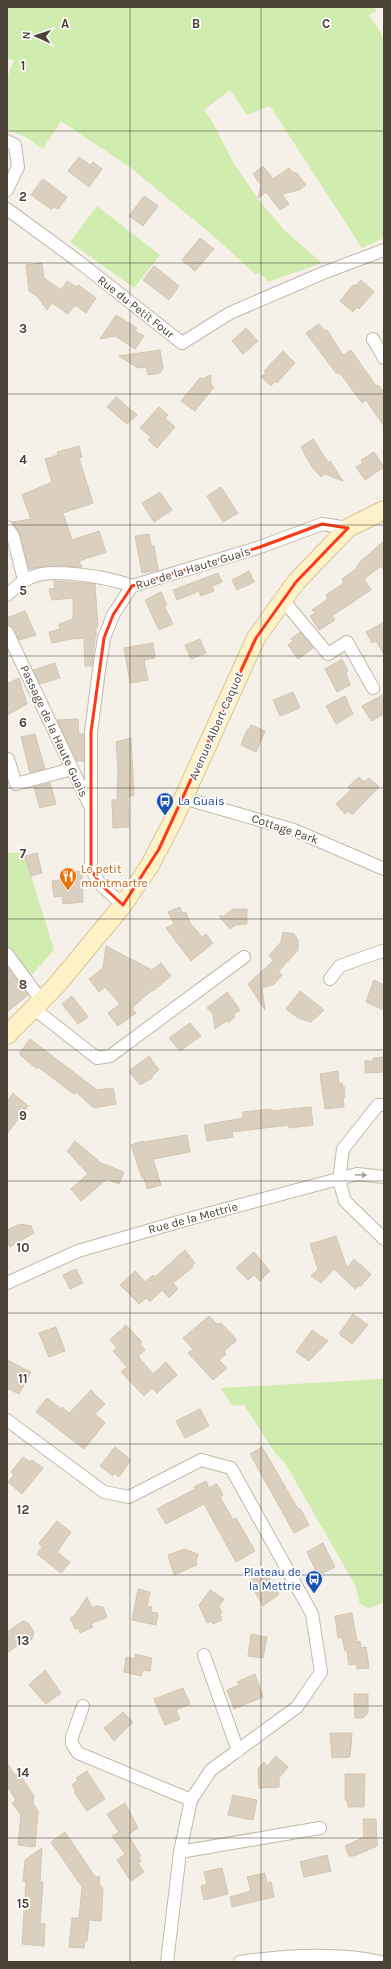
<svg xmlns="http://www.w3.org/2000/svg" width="391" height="1969" viewBox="0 0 391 1969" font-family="Karla,sans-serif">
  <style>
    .green { fill: #d1ecaf }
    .building { fill: #dbd0c0; stroke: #d3c5b0 }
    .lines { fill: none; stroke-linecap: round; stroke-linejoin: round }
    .minor-casing { stroke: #c2b9aa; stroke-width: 14 }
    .secondary-casing { stroke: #d8c696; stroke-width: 20 }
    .minor { stroke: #fff; stroke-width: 12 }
    .secondary { stroke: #fff2c9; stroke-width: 18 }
    .oneway { fill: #a4a09a }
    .marked { fill: none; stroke: #ff3916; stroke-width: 3; stroke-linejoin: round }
    .grid { fill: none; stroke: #4a4236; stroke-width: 1; stroke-opacity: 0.55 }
    .labels { text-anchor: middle; stroke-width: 3.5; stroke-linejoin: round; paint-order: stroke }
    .street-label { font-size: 12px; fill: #4a4236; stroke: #fff }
    .transit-label { font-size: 12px; fill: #164399; stroke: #fff; text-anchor: start }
    .food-label { font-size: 12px; fill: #c56008; stroke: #fff; text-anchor: start }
    .grid-label { font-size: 13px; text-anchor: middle; font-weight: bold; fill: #4a4236; stroke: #fff; stroke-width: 3.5; stroke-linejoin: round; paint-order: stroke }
  </style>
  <rect width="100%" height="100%" fill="#f5f1e9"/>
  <path class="green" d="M7 7H375L376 12 369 15 384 38V238L362 248 270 106 247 115 230 90 204 110 212 121 233 162 258 199 284 230 322 263 268 282 260 273 255 274 217 239 131 168 61 121 43 149 24 136 7 130V78L14 60 7 59Z
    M97 206 160 255 134 288 70 242Z
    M7 853H22L25 856 54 950 29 978 7 947Z
    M384 1377V1603L368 1608 360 1604 355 1585 285 1463 275 1453 244 1405 232 1406 221 1388 382 1379Z"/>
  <path class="building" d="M79 157 90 165 93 162 102 169 89 187 68 171Z
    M263 166 273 179 289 168 294 173 296 172 306 185 299 190 282 194 289 204 280 210 266 192 258 198 261 185 253 174Z
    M43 179 67 197 58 209 54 207 51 209 31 195Z
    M144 196 158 206 143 226 129 216Z
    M200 238 214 249 195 271 182 260Z
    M42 263 44 278 61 290 67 281 76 287 78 285 96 298 86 313 75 305 68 314 52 303 47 310 37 296 29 291 26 265Z
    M154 266 179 286 169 300 143 280Z
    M361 280 374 292 359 309 357 307 353 312 340 301 353 285 355 286Z
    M116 315 137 328 135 331 144 336 135 349 115 336 100 339Z
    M319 324 325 331 327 330 343 355 351 350 376 386 378 385 384 393V426L366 400 362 403 340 373H336L306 333Z
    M246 328 258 341 243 354 232 341Z
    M160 350 163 369 160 373 148 375 146 367 138 368 119 356Z
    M283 351 295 363 277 383 275 381 271 386 261 377 266 372 264 371Z
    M211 375V385L214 387 195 411 181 401 200 378 202 379Z
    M116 397 137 415 127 424 107 407Z
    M159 407 168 415 165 418 175 427 157 448 148 440 151 437 140 428Z
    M313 439 328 462 330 461 343 481 325 474 321 477 312 467 301 447Z
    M79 446 82 457 79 458 93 503 63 513 72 540 99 531 106 552 79 561 82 567 52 565 29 569 20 534 12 522 31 519 22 495 52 482 45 459 58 455 57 452Z
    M374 452 384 467 365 480 356 467 363 463 361 460Z
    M221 487 238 513 223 522 207 496Z
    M160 492 172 510 154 522 142 503Z
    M149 534 151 546H154L158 570 142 573 135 536Z
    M384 541V570L381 566 364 579 371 590 332 616 335 620 319 630 310 616 315 613 312 610 328 599 326 595 344 583 342 579 356 569 360 562Z
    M249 571 254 582 237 590 232 580Z
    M218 573 222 582 212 586 214 591 201 596 199 591 177 600 173 590Z
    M54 581 95 584 98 627H96V637H95L92 666H85L84 638 70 639 52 643 49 632 60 629 59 624 73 619V598L52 600 49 589 55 588Z
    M161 592 167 605 164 606 173 624 159 630 145 600Z
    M25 611 36 635 19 640 14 628 7 625V618Z
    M384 622V654L376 641 372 643 366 632Z
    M300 632 313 648 298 659 288 645 293 641 291 639Z
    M200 639 206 653 191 659 185 645Z
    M153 643 155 658 144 660 148 680 130 683 124 648Z
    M342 659 348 671 346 673 350 685 337 692 325 669Z
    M55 663 60 678 40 684 33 670Z
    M19 678 27 704 7 715V684Z
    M293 692 300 708 280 716 273 700Z
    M384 694V714L371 721 362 706Z
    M345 696 353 714 336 724 326 706Z
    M78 719 79 734H84V761H77L57 720Z
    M251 725 265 731 256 752 241 745 247 730H249Z
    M35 734 45 769 30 773 21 737Z
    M131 738 134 795 128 797 129 827 113 828 112 800H117L118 772 116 742Z
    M359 777 364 782 369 778 379 787 352 815 348 811 345 814 336 804 351 790 348 787Z
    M50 783 56 804 40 808 34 787Z
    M37 853 42 873 31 876 25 856Z
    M82 871 83 902 63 904 62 896 54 897 52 881 69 879 68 873Z
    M180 907 182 913 186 912 190 923 202 937 206 934 213 943 191 961 166 928 174 924 168 912Z
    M233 909H247V924L235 925 230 929 219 916H224Z
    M283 932 294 934 298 940V950L278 972 282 975 274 984 262 988 265 1010 248 984 274 960 269 956 281 942Z
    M106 946 152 970 161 963 171 976 153 991 152 990 132 1008 136 1013 118 1026 108 1013 120 1004 105 987 99 992 89 979 103 968Z
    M7 967 28 995 7 1012Z
    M374 980 384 985V1010L366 1002Z
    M300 991 324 1010 311 1022 298 1018 286 1009Z
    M227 992 240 1010 234 1014 235 1017 229 1022 226 1021 215 1029 213 1014 207 1008Z
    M72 996 88 1017 78 1024 62 1004Z
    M190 1023 201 1036 180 1051 169 1038Z
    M30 1039 97 1090 113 1088 116 1104 94 1108 76 1092 74 1094 38 1067 37 1069 19 1054Z
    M149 1056 159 1070 153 1075 152 1078 140 1085 129 1071Z
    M384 1057V1072L365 1073V1061H373V1058Z
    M338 1071 339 1084 342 1083V1087L344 1086 345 1097 343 1098 344 1107 325 1109 320 1074Z
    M13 1093 28 1106 7 1134V1101Z
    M311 1107 313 1125 289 1128V1125L232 1132 233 1137 207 1141 204 1125 243 1118V1112L271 1109V1111Z
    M187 1135 190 1152 153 1159 161 1185 147 1189 144 1178H142L131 1145 143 1141 144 1142Z
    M75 1141 101 1163 124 1172 119 1184 107 1179 81 1201 71 1189 88 1174 67 1151Z
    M20 1224 31 1226 34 1233 10 1247 7 1241V1230Z
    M336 1236 347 1268 354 1259 371 1274 360 1287 358 1286 355 1289 334 1269 321 1283 311 1276 318 1269 310 1244Z
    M185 1250 195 1263 192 1266 193 1267 173 1283 178 1289 169 1298 162 1290 150 1302 146 1298 139 1304 120 1285 135 1271 145 1282 153 1275 155 1277Z
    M254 1252 270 1271 260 1281 254 1275 248 1280 236 1268Z
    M76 1269 83 1283 70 1289 63 1275Z
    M353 1314 368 1325 352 1344 339 1334Z
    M209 1316 217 1324 221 1323 237 1340 224 1351 226 1354 219 1360 227 1368 213 1380 188 1353 193 1349 183 1338Z
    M126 1325 142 1342 140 1344 145 1350 138 1356 153 1374 166 1362 177 1375 157 1393 152 1388 144 1396 121 1372 127 1367 113 1351 117 1348 110 1340Z
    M56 1327 65 1351 49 1357 39 1333Z
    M312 1330 328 1341 309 1361 296 1352Z
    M7 1360 31 1372 19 1394 7 1388Z
    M91 1390 105 1404 95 1414 105 1423 84 1449 36 1412 47 1398 61 1409 62 1407 69 1413Z
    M200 1409 209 1426 185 1438 176 1421Z
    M115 1447 131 1460 119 1477 114 1473 113 1476 100 1466Z
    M262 1447 298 1509 300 1508 309 1525 294 1533 250 1454Z
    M23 1457 30 1462 32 1460 43 1468 22 1494 8 1482 14 1475 11 1472Z
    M206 1481 209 1488 217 1484 223 1495 220 1497 233 1520 236 1518 255 1551 236 1562 204 1504 166 1524 157 1509 195 1489 194 1487Z
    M57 1521 71 1532 57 1552 70 1562 61 1573 37 1554 42 1547 39 1543Z
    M323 1543 335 1567 318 1575 307 1552Z
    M184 1549 198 1554 196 1561 197 1565 174 1575 168 1555Z
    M266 1572 279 1594 263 1606 249 1581Z
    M138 1589 150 1592 147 1606 152 1607 151 1612 158 1613 156 1625 132 1620Z
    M210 1590 224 1599 219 1606 222 1613 220 1614 222 1620 213 1624 211 1621 207 1623 199 1605Z
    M87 1597 92 1608 96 1606 103 1607 107 1617 91 1624 93 1627 80 1633 78 1628 75 1629 70 1618 75 1615Z
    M352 1613 357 1642 360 1641 361 1648 366 1647 369 1668 357 1669 356 1664 349 1665 347 1651H345L342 1637 338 1638 335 1616Z
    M23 1621 28 1623 34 1632 32 1639 23 1646 21 1643 7 1653V1632Z
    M251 1634 267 1637 263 1658 248 1656Z
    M135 1654 152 1658 150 1671 143 1670 141 1676 124 1672 126 1657 135 1659Z
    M45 1670 61 1693 46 1704 29 1685Z
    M255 1674 263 1697 234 1709 227 1690 239 1685 237 1682Z
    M183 1688 190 1704 176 1710 180 1719 165 1725 154 1699Z
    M354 1694H368V1713L363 1718H355Z
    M123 1712 133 1722 114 1741 104 1728Z
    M330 1733H352L350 1757 332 1758Z
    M276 1756 288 1767 279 1778V1787L259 1788 258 1769 264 1762 267 1766Z
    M7 1763 15 1775 19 1773 34 1796 33 1803 38 1811 35 1847 18 1845 21 1815 12 1803 16 1800 7 1787Z
    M87 1771 105 1799 87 1811 74 1792 76 1791 72 1785 78 1780 76 1778Z
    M345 1774H365L364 1807H348L347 1800H345Z
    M233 1795 257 1800 253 1820 228 1815Z
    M125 1803 138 1828 128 1835 141 1856 138 1857 141 1861 138 1863 144 1872 131 1881 117 1860 125 1854 112 1836 119 1832 107 1814Z
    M363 1819H376L377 1846 354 1856H349L345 1846 364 1837Z
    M65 1832 95 1877H100L99 1883 103 1890 101 1921 89 1920 87 1941H85L84 1948 69 1947 72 1918H79L82 1887 51 1842Z
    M42 1848 40 1881 43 1882 40 1924H45L44 1946 22 1944 26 1881H23L25 1860Z
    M327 1855 331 1871 304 1877 300 1862Z
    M222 1868 228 1894 204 1900 201 1886 207 1884 204 1872Z
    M265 1873 267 1883 271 1882 274 1897 232 1907 230 1897 251 1891 247 1877Z"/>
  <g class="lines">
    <g class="minor-casing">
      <path id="minor" d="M7 141 15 145 18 167 7 190
        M7 209 78 261 182 343 230 313 323 273 384 250
        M373 339 384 358
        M7 527 13 536 24 580
        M7 595C17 586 25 578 38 575 56 569 113 578 132 586
        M283 600 328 654 347 642 373 688
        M7 632 90 806
        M8 759 16 784 72 769
        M183 798 294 830 384 869
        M123 905 100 884 91 869V732L99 670 104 638 113 615 132 586 260 547 322 524 348 528
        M7 954 41 1000
        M330 979 340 966 382 951 384 952
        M33 1008 97 1058 110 1056 244 957
        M384 1105H378L343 1149 339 1180 345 1201 384 1239
        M7 1283 78 1251 192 1218 357 1174 384 1177
        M7 1420 104 1492 129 1497 201 1460 231 1468 312 1614 321 1672 297 1707 211 1770 191 1800 180 1852 167 1962
        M204 1655 238 1751
        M83 1706 72 1737V1744L78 1753 191 1800
        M180 1852 320 1828
        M240 1962C287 1955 335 1952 381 1962"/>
    </g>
    <g class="secondary-casing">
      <path id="secondary" d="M7 1035 55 987 123 905 150 865 173 821 256 638 296 582 348 528 384 510"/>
    </g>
    <use href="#minor" class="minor"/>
    <use href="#secondary" class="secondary"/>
  </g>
  <defs><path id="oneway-solid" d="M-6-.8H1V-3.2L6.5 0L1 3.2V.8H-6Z"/></defs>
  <use class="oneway" href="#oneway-solid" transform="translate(361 1175) rotate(3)"/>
  <path class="marked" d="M322 524 348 528 296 582 256 638 159 849 123 905 100 884 91 869V732L104 638 113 615 132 586 260 547Z"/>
  <path class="grid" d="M130 7V1962M261 7V1962M7 131H384M7 263H384M7 394H384M7 525H384M7 656H384M7 788H384M7 919H384M7 1050H384M7 1181H384M7 1313H384M7 1444H384M7 1575H384M7 1706H384M7 1838H384"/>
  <defs>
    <g id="bus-pin" transform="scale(0.9)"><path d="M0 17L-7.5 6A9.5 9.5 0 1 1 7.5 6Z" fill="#1a4fb4" stroke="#fff"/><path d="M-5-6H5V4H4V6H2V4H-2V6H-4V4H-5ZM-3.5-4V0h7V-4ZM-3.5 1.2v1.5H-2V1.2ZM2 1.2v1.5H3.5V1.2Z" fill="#fff"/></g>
    <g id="restaurant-pin" transform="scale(0.9)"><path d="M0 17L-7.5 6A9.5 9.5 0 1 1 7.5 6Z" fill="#e8710a" stroke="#fff"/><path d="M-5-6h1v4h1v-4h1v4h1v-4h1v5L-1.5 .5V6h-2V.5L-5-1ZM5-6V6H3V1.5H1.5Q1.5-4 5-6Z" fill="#fff"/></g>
  </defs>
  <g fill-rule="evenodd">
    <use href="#bus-pin" x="165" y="801"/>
    <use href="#restaurant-pin" x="68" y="876"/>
    <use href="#bus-pin" x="314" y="1579"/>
  </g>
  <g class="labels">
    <g class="street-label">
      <text transform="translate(136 307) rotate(38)" y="4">Rue du Petit Four</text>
      <text transform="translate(193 568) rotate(-17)" y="4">Rue de la Haute Guais</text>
      <text transform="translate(216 726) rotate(-66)" y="4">Avenue Albert Caquot</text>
      <text transform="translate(54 731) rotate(65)" y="4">Passage de la Haute Guais</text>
      <text transform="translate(285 829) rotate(19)" y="4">Cottage Park</text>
      <text transform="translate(193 1218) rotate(-15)" y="4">Rue de la Mettrie</text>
    </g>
    <g class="transit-label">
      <text x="178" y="805">La Guais</text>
      <text x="301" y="1576" text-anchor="end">Plateau de<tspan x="301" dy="14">la Mettrie</tspan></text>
    </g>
    <g class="food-label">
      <text x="81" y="873">Le petit<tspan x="81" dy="14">montmartre</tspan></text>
    </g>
  </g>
  <g class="grid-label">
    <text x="65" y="28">A</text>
    <text x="196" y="28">B</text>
    <text x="326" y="28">C</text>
    <text x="23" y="70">1</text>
    <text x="23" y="201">2</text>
    <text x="23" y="333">3</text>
    <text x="23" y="464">4</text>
    <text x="23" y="595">5</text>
    <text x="23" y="727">6</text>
    <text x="23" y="858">7</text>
    <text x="23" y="989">8</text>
    <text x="23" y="1120">9</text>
    <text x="23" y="1252">10</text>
    <text x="23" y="1383">11</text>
    <text x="23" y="1514">12</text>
    <text x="23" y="1645">13</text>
    <text x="23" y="1777">14</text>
    <text x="23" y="1908">15</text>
  </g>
  <rect width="391" height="1969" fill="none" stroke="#4a4236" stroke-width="16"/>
  <g transform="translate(36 36) rotate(273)" stroke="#ffffff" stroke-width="3" paint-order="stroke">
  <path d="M0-3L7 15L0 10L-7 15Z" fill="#4a4236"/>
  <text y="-6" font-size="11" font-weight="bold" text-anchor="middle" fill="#4a4236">N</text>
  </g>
</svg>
